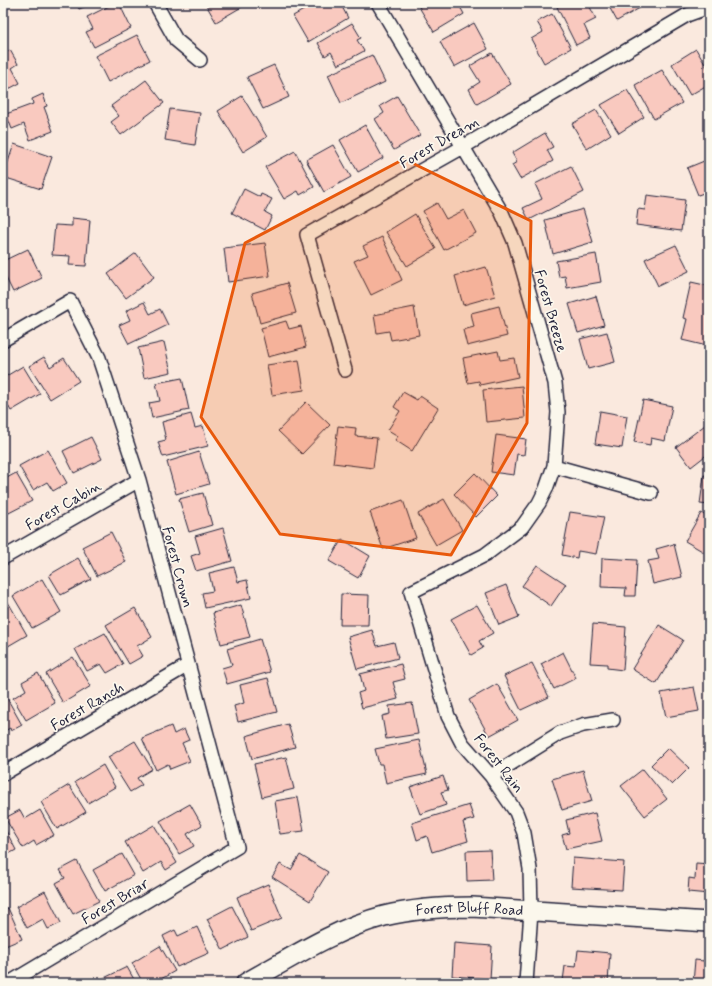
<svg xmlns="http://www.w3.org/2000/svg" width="712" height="986" viewBox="0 0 712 986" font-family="Mynerve,sans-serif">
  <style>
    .building { fill: #f9c9bf; stroke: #22223b }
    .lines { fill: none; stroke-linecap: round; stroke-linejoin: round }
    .street-casing { stroke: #22223b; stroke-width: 16 }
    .secondary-casing { stroke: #22223b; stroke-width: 22 }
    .street { stroke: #fbf7ec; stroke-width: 13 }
    .secondary { stroke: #fbf7ec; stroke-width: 19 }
    .marked { fill: #e8590c; fill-opacity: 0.2; stroke: #e8590c; stroke-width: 3; stroke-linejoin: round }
    .labels { text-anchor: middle; stroke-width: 3.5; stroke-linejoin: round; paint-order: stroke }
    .street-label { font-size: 15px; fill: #22223b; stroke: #fbf7ec }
  </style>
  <rect width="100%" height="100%" fill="#fae9de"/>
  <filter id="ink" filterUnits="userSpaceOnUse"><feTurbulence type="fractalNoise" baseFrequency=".025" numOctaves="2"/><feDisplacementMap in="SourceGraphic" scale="8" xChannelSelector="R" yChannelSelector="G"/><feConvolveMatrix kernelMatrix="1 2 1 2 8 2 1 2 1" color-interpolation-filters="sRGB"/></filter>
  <g filter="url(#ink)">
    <path class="building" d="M76 3H94L79 9Z
      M115 3H119L131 28 94 47 86 32 93 29 87 17Z
      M205 3H243L245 5 216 22Z
      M316 3H340L348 18 308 42 293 16Z
      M425 3H458L464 14 434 32 419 7Z
      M565 3H588L596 19 584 25 590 38 576 45 557 7Z
      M607 3H643L645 5 617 21Z
      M552 14 571 48 544 63 531 39 543 32 537 22Z
      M352 23 361 38 357 40 364 51 338 65 331 52 325 56 318 43Z
      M474 23 488 49 454 67 440 42Z
      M137 35 150 60 108 82 95 56Z
      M696 49 709 71V84L690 95 672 64Z
      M10 50 18 64 12 68 20 83 3 92V54Z
      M492 53 511 84 477 104 469 89 480 82 470 66Z
      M372 55 385 82 341 103 328 75Z
      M274 65 289 97 263 109 247 77Z
      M662 70 682 103 654 119 635 85Z
      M146 80 164 103 121 135 111 122 119 116 111 106Z
      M627 90 644 117 619 133 601 105Z
      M43 94 47 106 44 107 53 131 30 140 24 124 12 129 6 114 33 104 32 99Z
      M242 96 267 137 243 152 218 111Z
      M397 96 420 135 394 150 375 119 384 113 380 106Z
      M170 109 200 113 195 145 165 140Z
      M596 110 611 134 587 149 572 124Z
      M365 125 383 158 358 172 340 140Z
      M545 133 553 147 547 150 553 161 520 179 512 165 517 162 512 153Z
      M14 144 52 157 41 189 3 177Z
      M333 145 351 177 324 192 306 160Z
      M295 151 314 187 300 195 298 191 284 199 265 167Z
      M709 159V191L698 195 687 168Z
      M571 166 584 192 529 220 523 208 542 199 535 184Z
      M244 189 260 197 261 194 272 199 265 212 272 216 265 230 232 213Z
      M647 195 685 200 681 231 636 225 638 209 645 210Z
      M437 203 446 219 464 210 476 233 444 250 423 211Z
      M3 208 7 215 3 218Z
      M583 209 593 242 553 254 545 220Z
      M415 214 436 249 407 266 386 232Z
      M72 218 90 220 86 266 69 265 70 256 52 255 55 225 72 226Z
      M382 237 402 280 371 295 354 261 368 255 363 246Z
      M265 243 270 276 228 282 224 248Z
      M676 245 689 271 658 286 645 259Z
      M28 249 42 278 13 292 3 272V261Z
      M136 253 154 277 126 298 108 274Z
      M596 254 601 282 567 288 565 276 559 277 556 261Z
      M486 267 495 296 463 305 455 276Z
      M691 282 709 286V339L707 346 682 340 687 319 683 318Z
      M287 283 296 313 260 323 252 293Z
      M596 296 604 325 578 333 569 304Z
      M144 302 150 314 160 309 168 325 129 344 119 325 130 320 126 311Z
      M499 306 507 336 467 346 463 330 474 327 471 313Z
      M414 307 419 335 391 340 389 331 377 333 374 315Z
      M286 321 289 329 301 326 306 347 268 357 261 328Z
      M607 332 615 362 588 369 580 339Z
      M164 342 171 372 144 378 138 348Z
      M498 351 500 360 514 358 518 377 480 385 479 381 468 383 463 358Z
      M44 357 50 367 64 358 79 381 50 399 29 366Z
      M299 360 304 390 272 395 267 365Z
      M23 366 40 394 11 411 3 397V378Z
      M182 378 189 410 152 418 149 403 160 401 156 383Z
      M522 386 525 418 486 422 483 390Z
      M403 392 417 400 420 396 438 408 412 451 395 440 398 436 388 430 400 411 394 407Z
      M643 400 672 406 665 441 651 438 650 445 634 442Z
      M306 402 330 425 302 454 278 431Z
      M600 411 627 416 622 448 595 444Z
      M191 414 195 428 203 426 208 446 163 457 158 442 166 440 162 422Z
      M709 422V453L691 467 676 447Z
      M338 426 356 428 355 436 377 438 373 468 333 463Z
      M496 435 526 439 524 455 517 454 514 475 491 472Z
      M91 437 102 459 74 473 63 451Z
      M48 450 67 483 53 491 47 482 33 490 19 466Z
      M199 452 209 484 176 494 167 462Z
      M16 473 32 501 3 516V480Z
      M475 473 497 496 476 517 454 494Z
      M704 475 709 476V505L700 504Z
      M203 493 212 525 189 532 179 499Z
      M444 499 462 530 436 545 418 514Z
      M403 500 416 538 383 549 370 512Z
      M570 512 604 517 596 554 578 551 577 558 562 555Z
      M701 513 709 517V555L685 541Z
      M223 528 232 561 196 571 191 556 200 553 195 536Z
      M111 532 126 562 97 576 82 547Z
      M342 539 370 556 358 578 329 561Z
      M674 544 682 577 653 584 648 561 659 559 656 549Z
      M78 558 91 579 61 595 49 575Z
      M602 558 637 560 635 596H625L626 588 601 587Z
      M537 565 566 584 551 606 522 586Z
      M234 567 238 582 247 580 251 598 205 608 202 593 213 591 209 573Z
      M42 579 61 612 32 628 13 596Z
      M506 585 519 617 499 625 486 593Z
      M341 594 369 595 368 625H340Z
      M8 602 27 635 3 649V605Z
      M241 605 250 637 221 644 213 613Z
      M477 605 493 633 479 641 483 648 471 655 451 619Z
      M135 608 152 637 137 646 143 656 129 664 106 625Z
      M593 624 626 627 623 670 607 668V664L590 663Z
      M659 625 683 640 656 684 632 669Z
      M372 630 377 646 394 642 398 658 357 669 348 637Z
      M105 633 123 664 107 673 101 664 87 671 75 649Z
      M260 639 270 672 227 684 222 668 232 665 227 649Z
      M563 652 576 678 554 689 541 664Z
      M73 657 91 686 63 703 46 674Z
      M532 663 549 697 521 710 504 676Z
      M401 664 405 679 393 682 398 699 362 708 358 693 364 691 360 674Z
      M38 673 55 703 26 720 13 698 26 690 22 682Z
      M268 678 277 712 238 722 234 706 244 703 240 685Z
      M497 684 518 720 489 736 469 700Z
      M694 687 699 711 666 717 661 693Z
      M3 691 22 725 11 731 10 728 3 732Z
      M412 703 418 734 386 739 382 716 390 714 389 706Z
      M288 724 295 747 252 759 246 736Z
      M171 726 174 734 184 729 189 740 182 743 190 761 170 769 168 764 156 770 142 738Z
      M419 740 427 774 386 783 382 764H379L375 749Z
      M135 741 152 769 137 778 142 785 130 792 108 757Z
      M668 748 689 768 672 785 651 765Z
      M286 757 294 789 262 797 254 764Z
      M103 765 115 787 88 803 75 782Z
      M643 769 667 799 645 816 621 786Z
      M583 770 592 801 562 810 552 779Z
      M443 776 448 790 441 792 446 805 420 814 410 787Z
      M69 785 86 812 57 829 41 802Z
      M298 797 304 831 280 834 275 801Z
      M190 804 202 825 187 834 194 846 179 854 160 821Z
      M469 805 474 819 463 822 468 841 432 852 427 836 417 840 412 823Z
      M20 810 25 819 40 810 54 835 36 845 34 841 23 848 5 818Z
      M595 813 602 841 566 849 562 835 569 833 566 820Z
      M3 825 16 850 3 857Z
      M154 825 177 863 166 870 161 862 143 873 125 842Z
      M490 850 492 880 467 881 466 851Z
      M122 854 134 875 105 891 93 870Z
      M300 855 328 872 310 901 272 877 280 864 291 870Z
      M573 858 624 862 622 890 571 887Z
      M77 861 99 901 73 914 56 883 65 878 60 870Z
      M696 863 709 864V894L688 892 689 878 695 879Z
      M268 884 282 918 251 931 237 897Z
      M45 891 61 923 48 929 43 919 27 928 16 907Z
      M232 906 248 937 223 950 207 919Z
      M8 908 22 939 3 947V910Z
      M197 927 209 953 177 967 163 936 175 930 178 936Z
      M454 943 492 946 490 979 452 976Z
      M160 946 175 971 154 983H143L132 963Z
      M578 950 610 953 608 983 563 981 565 966 576 967Z
      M705 955H709V983H693L695 960 704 961Z
      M127 967 136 983H99L98 981Z"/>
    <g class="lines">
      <g class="street-casing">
        <path id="street" d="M155 3 176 40 200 60
          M378 3 502 213 515 243 555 383 558 412 554 466 546 489 539 503 522 527 485 555 411 592 448 716 462 743 491 776 516 812 524 833 530 869 531 911 526 983
          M3 340 70 301 99 358 139 480 237 847 9 983
          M345 370 307 235 463 147 687 15 709 7
          M554 466 651 493
          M3 558 139 480
          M3 774 188 665
          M491 776 560 733 583 725 613 720"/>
      </g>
      <g class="secondary-casing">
        <g id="secondary">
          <path id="s1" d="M246 983C291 958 335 929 384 916 413 909 442 907 472 907L709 922"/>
        </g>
      </g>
      <use href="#street" class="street"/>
      <use href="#secondary" class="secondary"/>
    </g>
  </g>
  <path class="marked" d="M404 159 531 221 527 423 451 555 280 534 201 417 245 243Z"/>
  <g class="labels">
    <g class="street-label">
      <text transform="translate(439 142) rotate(-30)" y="5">Forest Dream</text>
      <text transform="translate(551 311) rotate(74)" y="5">Forest Breeze</text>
      <text transform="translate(63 505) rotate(-30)" y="5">Forest Cabin</text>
      <text transform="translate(178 567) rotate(75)" y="5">Forest Crown</text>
      <text transform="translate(87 706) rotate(-30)" y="5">Forest Ranch</text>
      <text transform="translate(499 763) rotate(52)" y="5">Forest Rain</text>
      <text transform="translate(115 901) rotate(-31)" y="5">Forest Briar</text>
      <text dy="5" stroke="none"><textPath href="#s1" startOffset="240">Forest Bluff Road</textPath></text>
    </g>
  </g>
  <rect width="712" height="986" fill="none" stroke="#fbf7ec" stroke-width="16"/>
  <rect x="8" y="8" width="696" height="970" fill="none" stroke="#22223b" stroke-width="1.5" filter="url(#ink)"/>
</svg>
